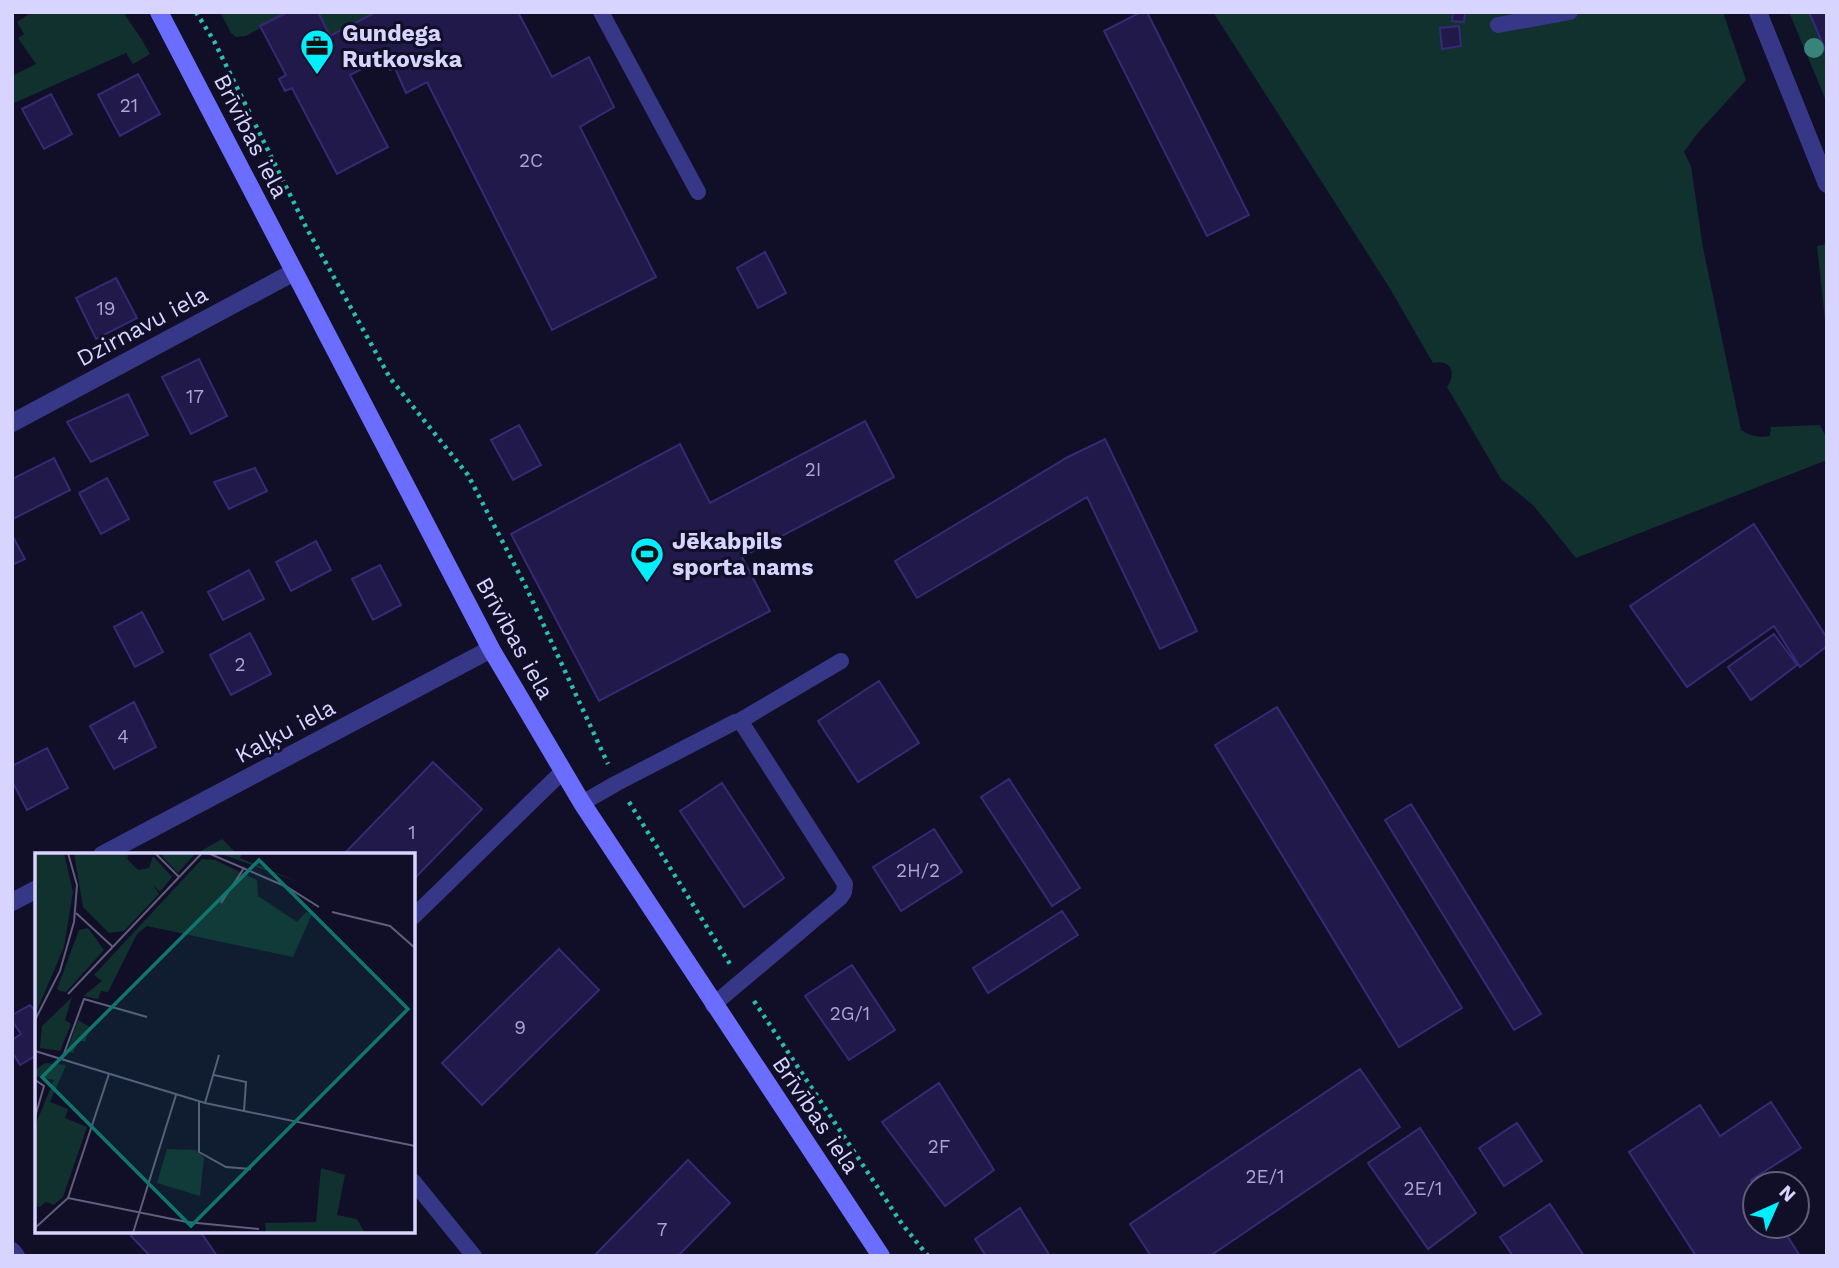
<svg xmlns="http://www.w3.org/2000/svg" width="1839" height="1268" viewBox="0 0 1839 1268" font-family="'Work Sans',sans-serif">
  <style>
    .green { fill: #11312f }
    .building { fill: #211949; stroke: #362a76; stroke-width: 2 }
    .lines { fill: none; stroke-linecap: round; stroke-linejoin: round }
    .path { stroke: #29beaf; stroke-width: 4.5; stroke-dasharray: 3.5 5; stroke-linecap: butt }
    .lane { stroke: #373788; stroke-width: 16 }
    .street { stroke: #373788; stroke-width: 18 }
    .secondary { stroke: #6b6dff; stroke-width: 18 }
    .tree { fill: #39847a }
    .labels { text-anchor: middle; stroke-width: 6; stroke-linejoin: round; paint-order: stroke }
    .number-label { font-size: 19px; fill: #aaa5d2 }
    .poi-label { font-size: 23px; font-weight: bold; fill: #d7d4ff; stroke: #110e27; text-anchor: start }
    .street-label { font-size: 23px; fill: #d7d4ff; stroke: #110e27 }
    .inset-road { fill: none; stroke: #605d7d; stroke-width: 2 }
    .view { fill: #0f766e; fill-opacity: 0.15; stroke: #0f766e; stroke-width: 3.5 }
    .inset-edge { fill: none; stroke: #d7d4ff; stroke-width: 3.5 }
  </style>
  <rect width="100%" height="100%" fill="#110e27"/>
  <path class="green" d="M32 12H123L142 40 150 54 133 64 126 53 12 104V76L36 64 18 38 24 34 17 22Z
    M220 12H288L246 36 236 37 231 33Z
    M318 12H376L330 36Z
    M1213 12H1723L1746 80 1697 134 1684 152 1691 166 1703 248 1741 430C1751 436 1758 438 1770 436L1771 427 1820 425 1827 439V460L1576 558 1533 505 1501 479 1447 387C1457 373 1451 359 1433 363L1389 287Z
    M1789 12H1809L1827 54V103Z
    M1827 244V338L1817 246Z
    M222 839 238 855H194Z"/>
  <path class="building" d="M288 12H318L330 36 376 12H518L552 77 589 57 614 107 580 127 656 277 552 330 427 82 406 93 395 68 390 70 383 58 350 75 388 147 337 174 292 88 285 91 279 79 286 75 260 26Z
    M1141 12H1147L1249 215 1207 236 1104 31Z
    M1453 12H1465L1464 22 1452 21Z
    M1809 12H1827V54Z
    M1459 26 1461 46 1442 49 1440 28Z
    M138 74 160 114 120 136 98 95Z
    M51 94 72 134 44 149 22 109Z
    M765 252 786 293 758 308 737 268Z
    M116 278 137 318 96 339 76 298Z
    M199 359 227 416 191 434 162 377Z
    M128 394 148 435 91 462 67 422Z
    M865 421 894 477 742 557 770 611 599 701 511 534 680 444 710 503Z
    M519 425 541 465 513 480 491 440Z
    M1105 439 1197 631 1160 649 1087 497 917 598 895 561 1068 457Z
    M54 458 70 490 13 519 12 479Z
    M255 468 267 491 229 509 214 482Z
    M107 478 129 519 101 534 79 493Z
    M1754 524 1827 638V646L1800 667 1774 626 1687 687 1630 606Z
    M12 535 25 559 12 565Z
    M316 541 331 570 291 591 276 562Z
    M380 565 401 605 373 620 352 579Z
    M249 570 264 599 223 620 208 592Z
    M142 612 163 652 135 667 114 627Z
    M250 633 271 674 231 695 210 655Z
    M1774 634 1797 665 1751 700 1728 667Z
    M879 681 919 743 858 782 818 721Z
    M134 702 156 747 114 769 90 726Z
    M1277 707 1462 1008 1399 1047 1215 745Z
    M47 748 68 788 27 810 12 781V766Z
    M433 762 482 809 413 880V855H343Z
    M1009 779 1080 888 1052 906 981 797Z
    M722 783 784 878 744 907 680 811Z
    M1411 804 1541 1014 1514 1030 1385 820Z
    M934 829 962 872 901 911 873 867Z
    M1062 911 1078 935 988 993 973 968Z
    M559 949 599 990 482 1105 442 1063Z
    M852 965 895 1030 849 1060 805 996Z
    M30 1005 37 1013V1055L20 1065 12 1052V1040L21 1034 12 1021V1015Z
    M1360 1069 1400 1127 1210 1256H1151L1130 1224Z
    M939 1083 994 1170 945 1206 882 1122Z
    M1771 1102 1801 1148 1751 1180 1755 1186V1226H1781L1800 1256H1696L1629 1152 1700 1105 1720 1136Z
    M1517 1123 1542 1161 1504 1186 1479 1148Z
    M1420 1128 1476 1213 1428 1249 1368 1163Z
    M688 1160 730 1203 678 1256H594Z
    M1550 1204 1584 1256H1513L1500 1237Z
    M1020 1208 1050 1256H986L975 1239Z
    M137 1231H200L217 1256H150L131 1236Z"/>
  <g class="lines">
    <path class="path" d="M196 12 214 41 306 227 390 378 468 475 526 587 608 764
      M629 802 730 964
      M754 1001 902 1224 928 1256"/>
    <path class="lane" d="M601 12 698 192
      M1498 25 1570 12
      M582 803 617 783 735 722H738L841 661
      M413 917 563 771
      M713 1005 840 898 844 892 845 884 743 725 738 722
      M413 1181 474 1256"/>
    <path class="street" d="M1758 12 1827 184
      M12 423 294 272
      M102 855 491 649
      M12 902 37 889
      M12 1251 16 1256"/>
    <path class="secondary" d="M159 12 491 649 582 803 881 1256"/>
  </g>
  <circle class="tree" cx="1814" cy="48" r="10"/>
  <defs>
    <g id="office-pin" transform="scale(1.75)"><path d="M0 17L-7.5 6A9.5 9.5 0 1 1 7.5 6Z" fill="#00efff" stroke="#110e27"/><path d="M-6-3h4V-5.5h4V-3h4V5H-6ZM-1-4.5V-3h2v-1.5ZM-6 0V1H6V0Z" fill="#111"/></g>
    <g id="stadium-pin" transform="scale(1.75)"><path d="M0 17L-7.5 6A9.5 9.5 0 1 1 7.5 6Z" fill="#00efff" stroke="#110e27"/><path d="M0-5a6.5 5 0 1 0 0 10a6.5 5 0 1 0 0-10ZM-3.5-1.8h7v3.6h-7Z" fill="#111"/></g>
  </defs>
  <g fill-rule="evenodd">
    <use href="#office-pin" x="317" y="46"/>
    <use href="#stadium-pin" x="647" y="554"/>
  </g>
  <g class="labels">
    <g class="number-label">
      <text x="129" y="112">21</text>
      <text x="531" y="167">2C</text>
      <text x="106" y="315">19</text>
      <text x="195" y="403">17</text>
      <text x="813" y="476">2I</text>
      <text x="240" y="671">2</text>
      <text x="123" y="743">4</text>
      <text x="412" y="839">1</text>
      <text x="918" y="877">2H/2</text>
      <text x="850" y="1020">2G/1</text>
      <text x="520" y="1034">9</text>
      <text x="939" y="1153">2F</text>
      <text x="1265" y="1183">2E/1</text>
      <text x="1423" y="1195">2E/1</text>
      <text x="662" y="1236">7</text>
    </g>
    <g class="poi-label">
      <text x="342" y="41">Gundega<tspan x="342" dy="26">Rutkovska</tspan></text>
      <text x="672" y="549">Jēkabpils<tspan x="672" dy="26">sporta nams</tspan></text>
    </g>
    <g class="street-label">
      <text transform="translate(251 136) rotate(63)" y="8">Brīvības iela</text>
      <text transform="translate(142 326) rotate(-28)" y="8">Dzirnavu iela</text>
      <text transform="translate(515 638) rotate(61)" y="8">Brīvības iela</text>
      <text transform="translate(285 731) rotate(-28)" y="8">Kaļķu iela</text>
      <text transform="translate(816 1115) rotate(56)" y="8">Brīvības iela</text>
    </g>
  </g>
  <g transform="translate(35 853)">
    <rect width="380" height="380" fill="#110e27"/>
    <path d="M0 0H29L38 39 29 94 0 162ZM39 0H92L93 6 87 1 111 25 103 17 114 15 118 3 137 24 125 39 118 32 124 41 89 78 74 80 48 54ZM130 0H158L159 2 143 20 127 3ZM183 0H207L205 5 264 29ZM167 6 180 7 222 27 223 43 262 69 271 59 277 61 258 104 112 73 102 81 73 139 66 138 63 146 48 143 67 128 59 122ZM53 75 69 97 31 139 25 138 22 136 44 77ZM37 144 30 167 36 171 25 198 5 195 7 173ZM43 167 55 174 50 189 44 187 38 200 32 198ZM10 210 31 212 15 249 33 256 30 265 52 274 28 344 19 352 11 349 5 354 0 353V273L19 227 1 223 0 217ZM132 296 161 297 169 305 165 343 122 330ZM286 315 310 322 302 362 322 366 330 380H231L230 370 281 369Z" fill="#11312f"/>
    <path class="inset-road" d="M120 0 144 24M173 0 252 34 284 54M186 50 209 15M297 59 355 73 380 95M41 60 78 94M33 141 167 0M0 167 25 118 39 69 42 32 33 0M0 198 170 250 380 293M27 206 49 146 112 164M179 222 211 229 209 258M0 227 9 233 0 264M164 248V299L191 314 216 316M170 250 184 202M33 345 152 369 224 376M0 375 33 345 74 221M98 380 141 242"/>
    <path class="view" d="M224 7 373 156 156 373 7 224Z"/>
    <rect width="380" height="380" class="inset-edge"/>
  </g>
  <rect width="1839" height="1268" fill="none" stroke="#d7d4ff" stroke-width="28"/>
  <g transform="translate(1776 1205) rotate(45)"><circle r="33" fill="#110e27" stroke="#605d7d" stroke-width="2"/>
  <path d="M0-5L12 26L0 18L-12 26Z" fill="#00efff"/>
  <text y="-10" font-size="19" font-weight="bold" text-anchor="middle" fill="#d7d4ff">N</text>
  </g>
</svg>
